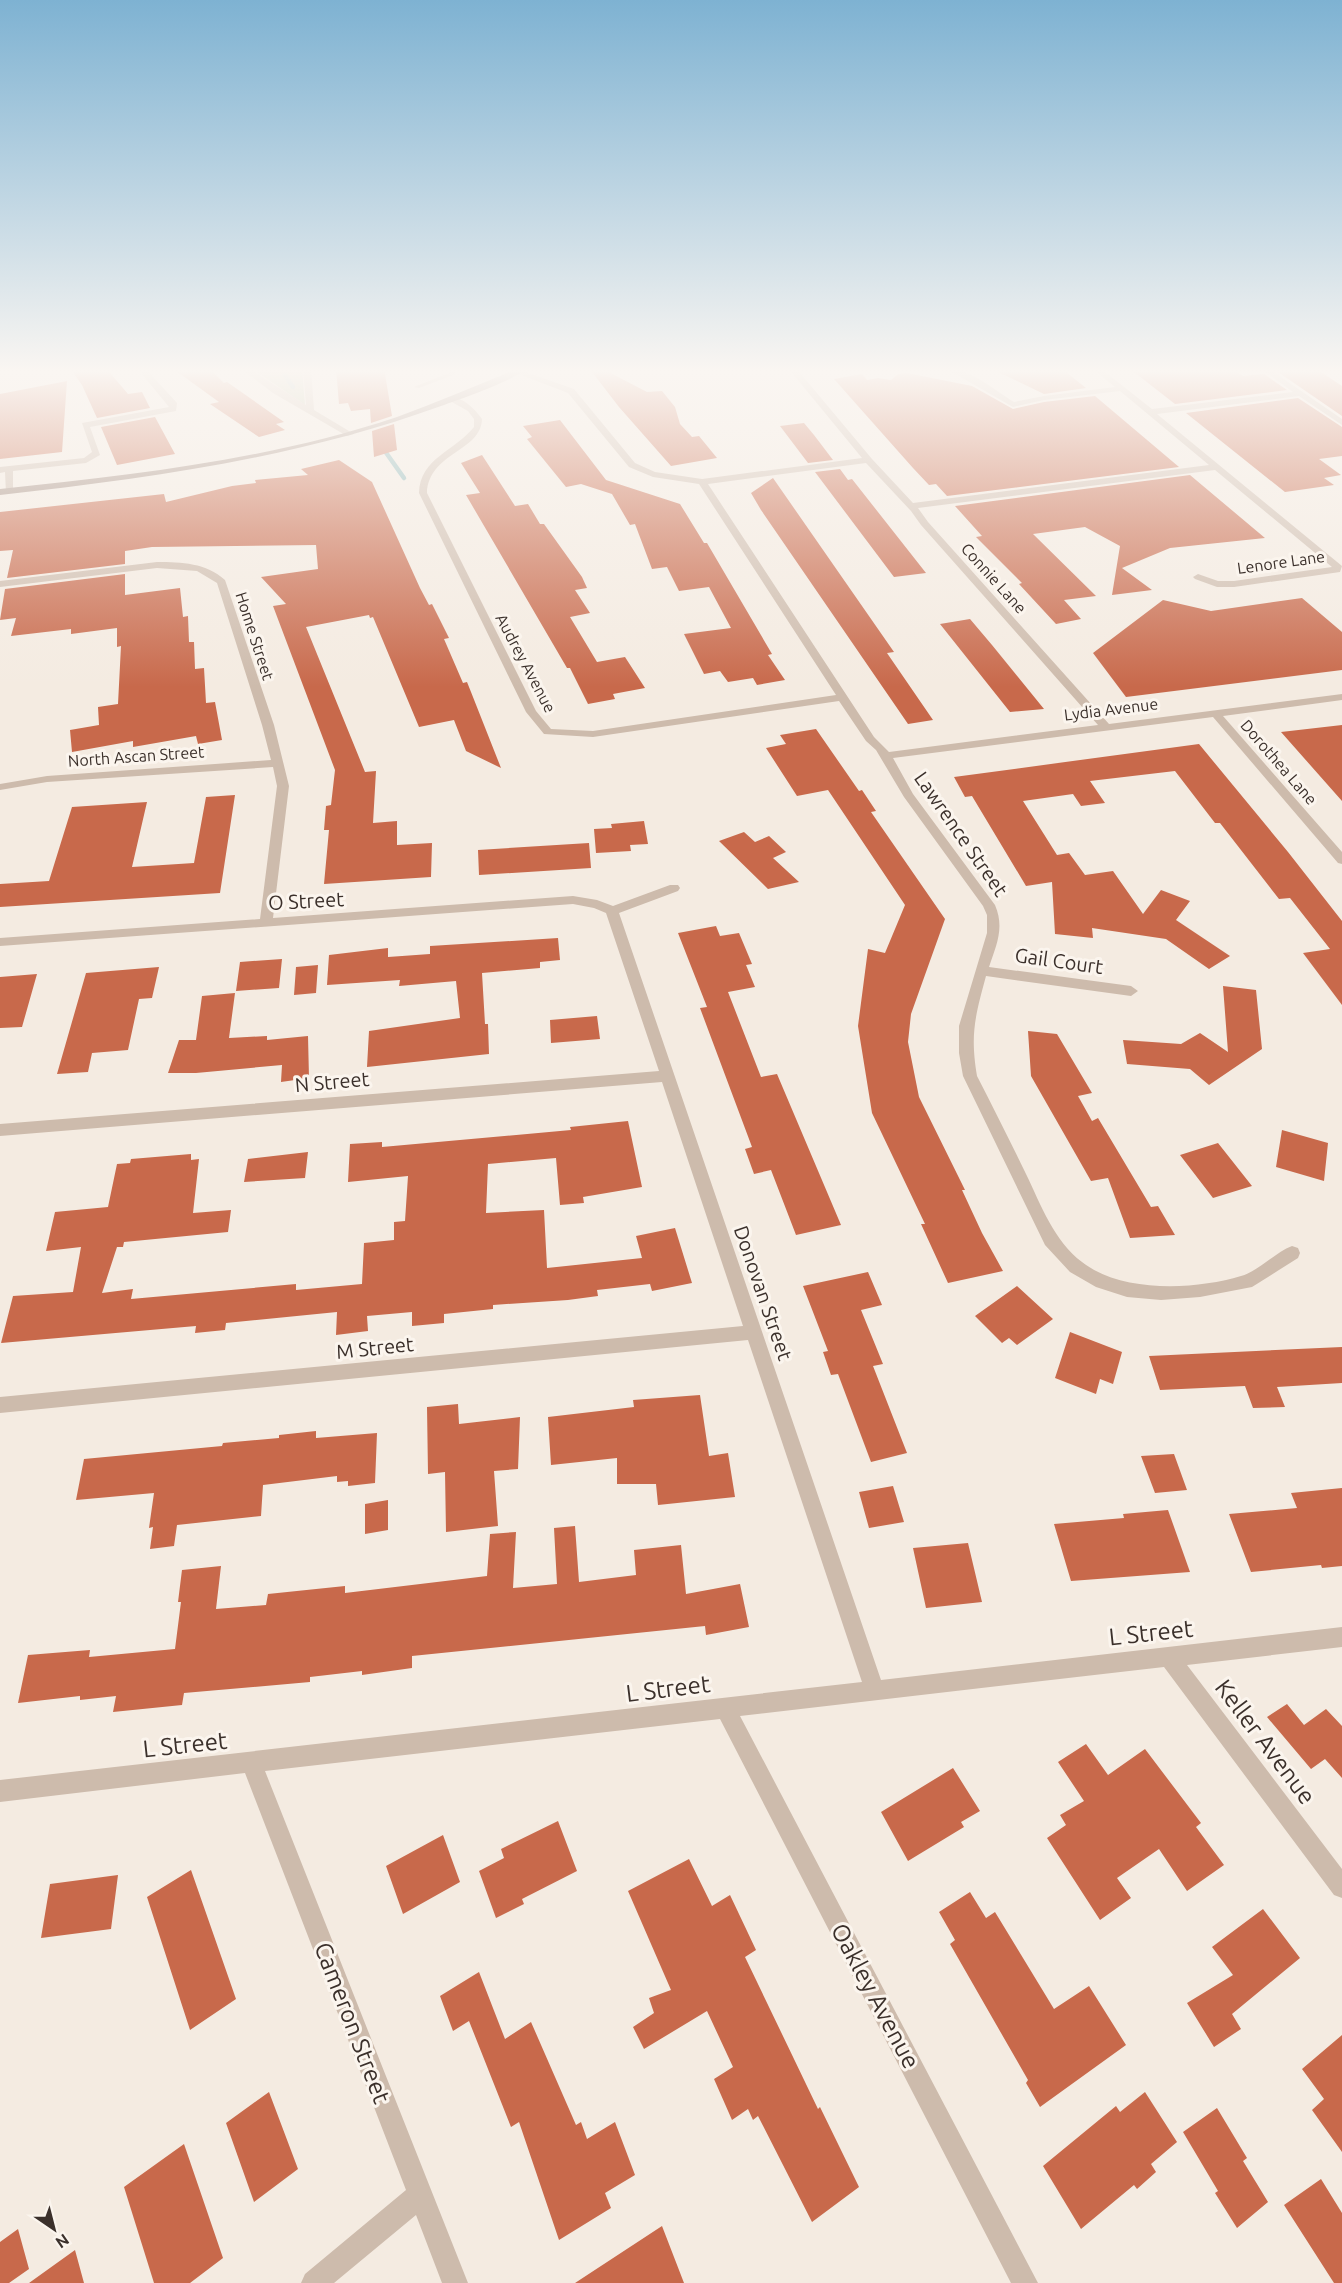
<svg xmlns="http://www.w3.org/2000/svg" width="1342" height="2283" viewBox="0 0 1342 2283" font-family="Ubuntu,sans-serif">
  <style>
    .green { fill: #b8c4a0 }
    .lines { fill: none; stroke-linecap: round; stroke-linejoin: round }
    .stream { stroke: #7fb0b2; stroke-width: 4.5 }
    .building { fill: #c8694b }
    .service { fill: #cdbbac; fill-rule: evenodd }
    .minor { fill: #cdbbac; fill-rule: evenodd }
    .secondary { fill: #a18a7d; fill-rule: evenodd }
    .labels { text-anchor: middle; stroke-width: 6; stroke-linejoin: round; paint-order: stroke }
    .far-street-label { font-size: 16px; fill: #3b302b; stroke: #fbf5ee }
    .street-label { font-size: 20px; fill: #3b302b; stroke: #fbf5ee }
    .near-street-label { font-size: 24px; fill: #3b302b; stroke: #fbf5ee }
  </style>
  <rect width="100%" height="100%" fill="#f4ebe1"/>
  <path class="green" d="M251 368H302L305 405Z"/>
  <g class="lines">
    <path class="stream" d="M280 368 293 387
      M382 447 404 478"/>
  </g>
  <path class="building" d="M70 368H106L128 394 142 392 150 408 97 418 82 385Z
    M172 368H209L224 383 227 382 284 422 276 424 285 430 259 437 210 404 219 402Z
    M336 368H384L392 416 371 423 370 409 351 411 348 403 339 404Z
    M589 368H601L647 392 662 391 675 407 680 424 692 437 699 436 717 458 671 466 619 407Z
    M990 368H1061L1086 388 1044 394Z
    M1166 368H1230L1243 376 1264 374 1287 390 1175 404 1134 372Z
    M1315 368 1342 386V416L1278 372Z
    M907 373 972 386 1013 409 1044 402 1095 396 1179 467 947 496 936 484 929 485 913 468 834 379 862 374 867 380 878 378 891 380 898 374Z
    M67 381 62 452 0 459V394Z
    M1298 398 1342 427V456L1319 459 1341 475 1324 478 1334 485 1285 492 1186 413Z
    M155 417 175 454 117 465 101 427Z
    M560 420 606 480 680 504 704 543H707L772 654 768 655 785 680 757 685 753 678 728 682 720 671 704 674 684 634 731 628 709 587 679 591 667 567 652 569 635 524 630 525 612 494 581 484 566 487 527 439 532 437 523 426Z
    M804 423 814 435 833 460 808 463 780 426Z
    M394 424 397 450 374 457 372 431Z
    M482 455 515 506 528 504 540 524H544L582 577 587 588 575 590 590 613 570 617 597 662 625 657 645 688 613 694 615 699 588 704 570 668H567L466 495 480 493 461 463Z
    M339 460 372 482 420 588 429 605 432 604 449 638 444 639 463 683 467 682 471 692 501 768 466 751 454 720 419 727 373 617 370 618 369 615 306 627 365 772 376 771 373 823 397 821V845L432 843 431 877 324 884 329 830H324L326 806 331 805 335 770 273 606 286 604 261 577 318 569 316 545 152 547 125 551V564L7 578 13 550 0 551V512L164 494 166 502 232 486 256 483 255 480 308 475 301 469Z
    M840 469 848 480 852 479 926 573 894 577 815 472Z
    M1190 475 1265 538 1170 548 1122 568 1152 590 1112 595 1120 546 1085 527 1033 534 1096 596 1064 600 1081 619 1056 624 1019 584 1022 583 976 537 982 536 955 506Z
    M773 478 894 652 887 653 933 720 908 724 761 510 751 493Z
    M125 574V595L180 588 183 617 188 616 189 642H194L195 669 204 668 206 703 215 702 222 740 198 744 196 736 133 747V741L72 752 70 730 99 725 98 707 118 704 121 646 117 647V628L71 634V629L11 636 16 618 0 620 5 589Z
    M1302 598 1342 632V670L1126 697 1093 653 1163 600 1211 611Z
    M970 619 992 645 1044 709 1010 712 940 624Z
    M1342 725V801L1281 732Z
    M816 729 859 791 862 790 876 811 871 812 945 919 911 1014 908 1042 919 1097 965 1190H962L982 1233 1003 1271 948 1283 921 1224H925L872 1113 858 1026 868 949 885 953 905 905 828 790 797 796 766 748 786 744 780 735Z
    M1199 744 1288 852 1342 921V1005L1303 953 1330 949 1290 898 1279 899 1220 823H1215L1175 771 1090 781 1105 803 1081 806 1073 794 1023 801 1057 855 1069 853 1085 875 1113 871 1143 914 1161 890 1190 901 1176 920 1230 956 1209 969 1166 939 1092 928 1093 938 1055 934 1052 882 1026 886 972 796 965 797 954 777Z
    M235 795 220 893 0 907V884L49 881 72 807 147 802 132 867 194 863 206 797Z
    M644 821 648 844 630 845 631 851 596 853 594 829 612 828 611 824Z
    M744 832 755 842 769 836 786 852 773 858 799 882 768 889 719 841Z
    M589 843 591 868 479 875 478 850Z
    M716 926 720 936 739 933 752 964 746 965 755 987 728 992 761 1077 777 1074 841 1225 796 1235 771 1170 754 1174 745 1149 752 1147 700 1008 707 1007 678 933Z
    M558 938 560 960 540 962V968L482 973 485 1024H488L489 1054 367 1067 369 1031 460 1018 456 981 399 986 400 980 327 985 329 955 388 948V957L430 954V946Z
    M282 959 279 988 236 991 240 962Z
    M318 965 316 993 294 995 296 967Z
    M159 967 152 998 139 999 128 1050 92 1053 88 1072 57 1074 86 973Z
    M37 974 22 1027 0 1028V977Z
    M1223 986 1256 990 1262 1049 1209 1085 1190 1069 1127 1064 1123 1040 1181 1044 1200 1033 1228 1052Z
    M235 993 229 1038 267 1036V1040L308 1036 309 1078 281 1082 282 1065 196 1073H168L179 1040H196L202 996Z
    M597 1016 600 1039 551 1043 550 1020Z
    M1028 1031 1057 1034 1092 1093 1078 1096 1092 1121 1098 1118 1151 1207 1158 1206 1175 1235 1130 1238 1108 1178 1091 1181 1031 1076Z
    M628 1121 642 1187 583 1197 584 1203 560 1205 556 1158 488 1164 486 1213 544 1210 547 1268 642 1258 636 1236 675 1228 692 1283 652 1291 650 1284 597 1290 598 1296 568 1300 493 1305V1309L444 1314V1323L412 1326V1312L367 1316 368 1331 336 1335 337 1312 226 1323 225 1330 195 1333 196 1326 1 1343 13 1296 73 1292 81 1247 46 1251 55 1212 108 1207 117 1164 130 1163 131 1159 191 1154V1160L199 1159 193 1213 231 1210 228 1232 124 1242 123 1247H117L102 1293 133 1289 131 1299 296 1284V1290L362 1284 364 1243 394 1240V1222L405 1221 408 1176 348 1182 350 1144 382 1142V1147L571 1130 570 1127Z
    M1282 1130 1328 1143 1324 1181 1276 1167Z
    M1218 1143 1252 1186 1213 1198 1180 1155Z
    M308 1152 305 1178 244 1182 248 1159Z
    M868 1272 882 1305 861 1310 883 1364 873 1366 907 1453 871 1462 838 1374 831 1375 823 1352 828 1351 803 1286Z
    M1017 1286 1053 1319 1017 1345 1009 1338 1002 1343 975 1316Z
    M1070 1332 1122 1352 1113 1384 1100 1379 1096 1394 1055 1378Z
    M1342 1347V1383L1277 1387 1285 1407 1253 1408 1245 1386 1160 1390 1149 1356Z
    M700 1395 709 1456 728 1453 735 1497 658 1505 656 1484H617V1458L551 1465 548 1417 634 1407 633 1400Z
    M458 1404 459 1424 520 1417 518 1469 494 1471 498 1526 446 1532 445 1472 428 1474 427 1407Z
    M316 1431V1438L377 1433 375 1483 348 1486V1481L337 1482V1476L263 1485 261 1516 177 1525 174 1546 150 1549 153 1527 149 1528 154 1493 76 1500 84 1459 222 1446 223 1443 279 1438V1435Z
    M1174 1454 1187 1490 1155 1493 1141 1456Z
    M893 1486 904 1522 869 1528 859 1492Z
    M1342 1488V1566L1322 1568 1321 1565 1251 1572 1229 1514 1297 1508 1291 1493Z
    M388 1500V1530L365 1534V1504Z
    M1168 1510 1190 1572 1071 1581 1054 1524 1124 1518 1123 1514Z
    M575 1526 579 1582 636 1575 634 1550 681 1545 686 1594 740 1584 749 1627 706 1635 705 1626 412 1656V1668L362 1675V1671L310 1677V1682L184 1693 182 1705 113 1712 116 1696 80 1700V1696L18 1703 28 1655 90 1650 89 1657 175 1649 181 1602H178L182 1570 221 1566 216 1609 266 1605 268 1594 345 1586V1593L487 1576 490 1534 516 1532 513 1588 557 1584 554 1528Z
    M968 1543 982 1602 926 1608 913 1548Z
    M1287 1704 1304 1725 1326 1709 1342 1726V1778L1325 1759 1311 1769 1267 1717Z
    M1086 1744 1108 1775 1145 1749 1201 1823 1196 1827 1224 1865 1187 1891 1159 1849 1117 1878 1131 1898 1100 1920 1047 1838 1066 1825 1060 1815 1084 1801 1058 1762Z
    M953 1768 980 1811 961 1822 964 1827 908 1861 881 1812Z
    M558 1821 577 1871 522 1899 524 1904 496 1918 479 1871 504 1858 501 1849Z
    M443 1835 460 1882 403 1914 386 1866Z
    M689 1859 712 1906 730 1895 756 1950 745 1957 818 2109 820 2107 859 2187 812 2222 758 2116 753 2120 748 2109 732 2120 714 2079 733 2067 707 2011 644 2049 633 2027 654 2013 649 1998 671 1990 628 1891Z
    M191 1870 236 1999 190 2030 147 1897Z
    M118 1875 111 1929 41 1938 50 1884Z
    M970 1892 986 1918 995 1912 1054 2009 1089 1986 1126 2045 1040 2107 1026 2083 1028 2080 950 1944 955 1940 939 1912Z
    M1263 1909 1300 1958 1232 2014 1241 2029 1214 2047 1187 2003 1233 1975 1212 1947Z
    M479 1972 505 2039 531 2022 576 2125 581 2122 587 2139 615 2122 635 2175 605 2193 611 2208 559 2240 519 2122 511 2127 469 2021 453 2031 440 1996Z
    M1342 2035V2152L1312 2110 1324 2099 1302 2069Z
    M269 2092 298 2169 254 2202 226 2123Z
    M1145 2092 1177 2142 1151 2164 1156 2172 1137 2189 1134 2185 1081 2229 1043 2166 1116 2106 1120 2112Z
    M1217 2108 1247 2158 1243 2161 1268 2202 1237 2228 1215 2193 1218 2191 1183 2132Z
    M184 2144 223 2258 190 2283H154L124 2187Z
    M1321 2179 1342 2213V2283H1334L1284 2205Z
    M662 2226 684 2283H575Z
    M18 2229 29 2269 9 2283H0V2242Z
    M75 2250 84 2283H29Z"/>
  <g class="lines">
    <path class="service" d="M452 368H458L453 375 419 388 414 387 449 373Z"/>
    <path class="minor" d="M137 368H145L177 403 176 411 90 427 100 455 86 463 13 471V491L6 493 5 472 0 473V467L84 458 92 452 82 423 169 407Z
      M240 368H248L306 405 303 368H311L314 410 354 434 347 436 273 393Z
      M487 368 517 369 574 389 635 463 655 472 702 479 862 458 788 368H796L872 459 913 503 1209 465 1120 391 1044 400 1013 407 945 368C970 368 994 390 1014 402L1044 396 1115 387 1092 368H1100L1152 409 1293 392 1260 368H1268L1342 419V425L1299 396 1157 414 1342 566 1340 572 1234 587H1217L1195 579 1193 577 1198 574 1218 581H1234L1332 567 1215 470 918 508 928 522 1109 724 1342 694V700L1223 716 1342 852V864L1338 863 1213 717 893 758 913 794 995 905C1005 928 996 946 989 967L1131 986 1138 991 1131 996 986 976C975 1017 970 1034 977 1076 994 1109 1010 1141 1026 1174 1041 1205 1054 1241 1082 1262 1121 1293 1195 1290 1241 1276 1259 1271 1274 1253 1292 1246L1298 1248 1300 1253 1298 1258 1252 1287 1200 1297 1161 1300 1127 1297 1096 1287 1070 1272 1045 1245 963 1076 959 1053V1026L987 933V915L983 906 904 797 876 750 866 741 839 701 593 737 544 734 526 712 419 493C420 458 455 451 474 427V419L468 411 450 401V397C463 397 475 409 482 419 481 452 429 452 427 493L536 711 551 729 593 731 836 695 699 484 653 477 629 467 568 393 516 373ZM866 463 911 511 921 525 1098 725 889 752 874 737 708 484Z
      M157 562C182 562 206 563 225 580L274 725 289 786 273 918 573 896 597 900 613 906 670 885H678L680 888 678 891 619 913 881 1680 1342 1627V1647L1187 1665 1342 1869V1898L1334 1895 1164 1667 740 1716 1038 2283H1011L720 1719 265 1771 468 2283H442L416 2215 334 2283H301L305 2274 406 2190 245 1773 0 1802V1780L862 1682 748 1340 0 1413V1397L743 1326 662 1082 0 1136V1124L659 1071 606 913 594 908 573 904 0 946V938L260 919 277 786 273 767 47 782 0 790V784L47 776 271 760 262 725 217 583 197 571 157 568 0 587V581Z"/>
    <path class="secondary" d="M519 368H528C510 382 463 398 441 406 298 458 150 478 0 495V489C133 475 269 460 397 417 438 402 478 385 519 368Z"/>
  </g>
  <linearGradient id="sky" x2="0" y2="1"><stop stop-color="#7eb2d2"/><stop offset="0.54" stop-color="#faf6f2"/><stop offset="1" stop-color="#faf6f2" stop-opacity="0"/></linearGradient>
  <rect width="1342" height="687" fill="url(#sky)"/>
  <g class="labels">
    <g class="far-street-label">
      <text transform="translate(1281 562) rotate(-8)" y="6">Lenore Lane</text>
      <text transform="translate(994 578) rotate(48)" y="6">Connie Lane</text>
      <text transform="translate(255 636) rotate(72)" y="6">Home Street</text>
      <text transform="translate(526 663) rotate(62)" y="6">Audrey Avenue</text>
      <text transform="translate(1111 709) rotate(-7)" y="6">Lydia Avenue</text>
      <text transform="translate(136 756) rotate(-4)" y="6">North Ascan Street</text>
      <text transform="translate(1279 762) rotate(49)" y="6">Dorothea Lane</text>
    </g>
    <g class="street-label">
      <text transform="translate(961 834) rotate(55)" y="7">Lawrence Street</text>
      <text transform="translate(306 901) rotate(-3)" y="7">O Street</text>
      <text transform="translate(1059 961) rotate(8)" y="7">Gail Court</text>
      <text transform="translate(332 1082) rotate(-5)" y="7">N Street</text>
      <text transform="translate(763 1293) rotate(71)" y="7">Donovan Street</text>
      <text transform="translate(375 1348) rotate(-6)" y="7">M Street</text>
    </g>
    <g class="near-street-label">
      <text transform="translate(1151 1633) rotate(-6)" y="8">L Street</text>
      <text transform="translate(668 1689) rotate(-7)" y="8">L Street</text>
      <text transform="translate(1265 1742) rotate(53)" y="8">Keller Avenue</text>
      <text transform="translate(185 1745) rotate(-6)" y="8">L Street</text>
      <text transform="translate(875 1996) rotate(62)" y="8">Oakley Avenue</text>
      <text transform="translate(352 2023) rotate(69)" y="8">Cameron Street</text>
    </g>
  </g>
  <g transform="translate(54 2229) rotate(145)" stroke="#fbf5ee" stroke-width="4.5" paint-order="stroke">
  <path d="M0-4.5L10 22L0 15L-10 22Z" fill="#3b302b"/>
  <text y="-9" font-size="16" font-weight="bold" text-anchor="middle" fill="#3b302b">N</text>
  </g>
</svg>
